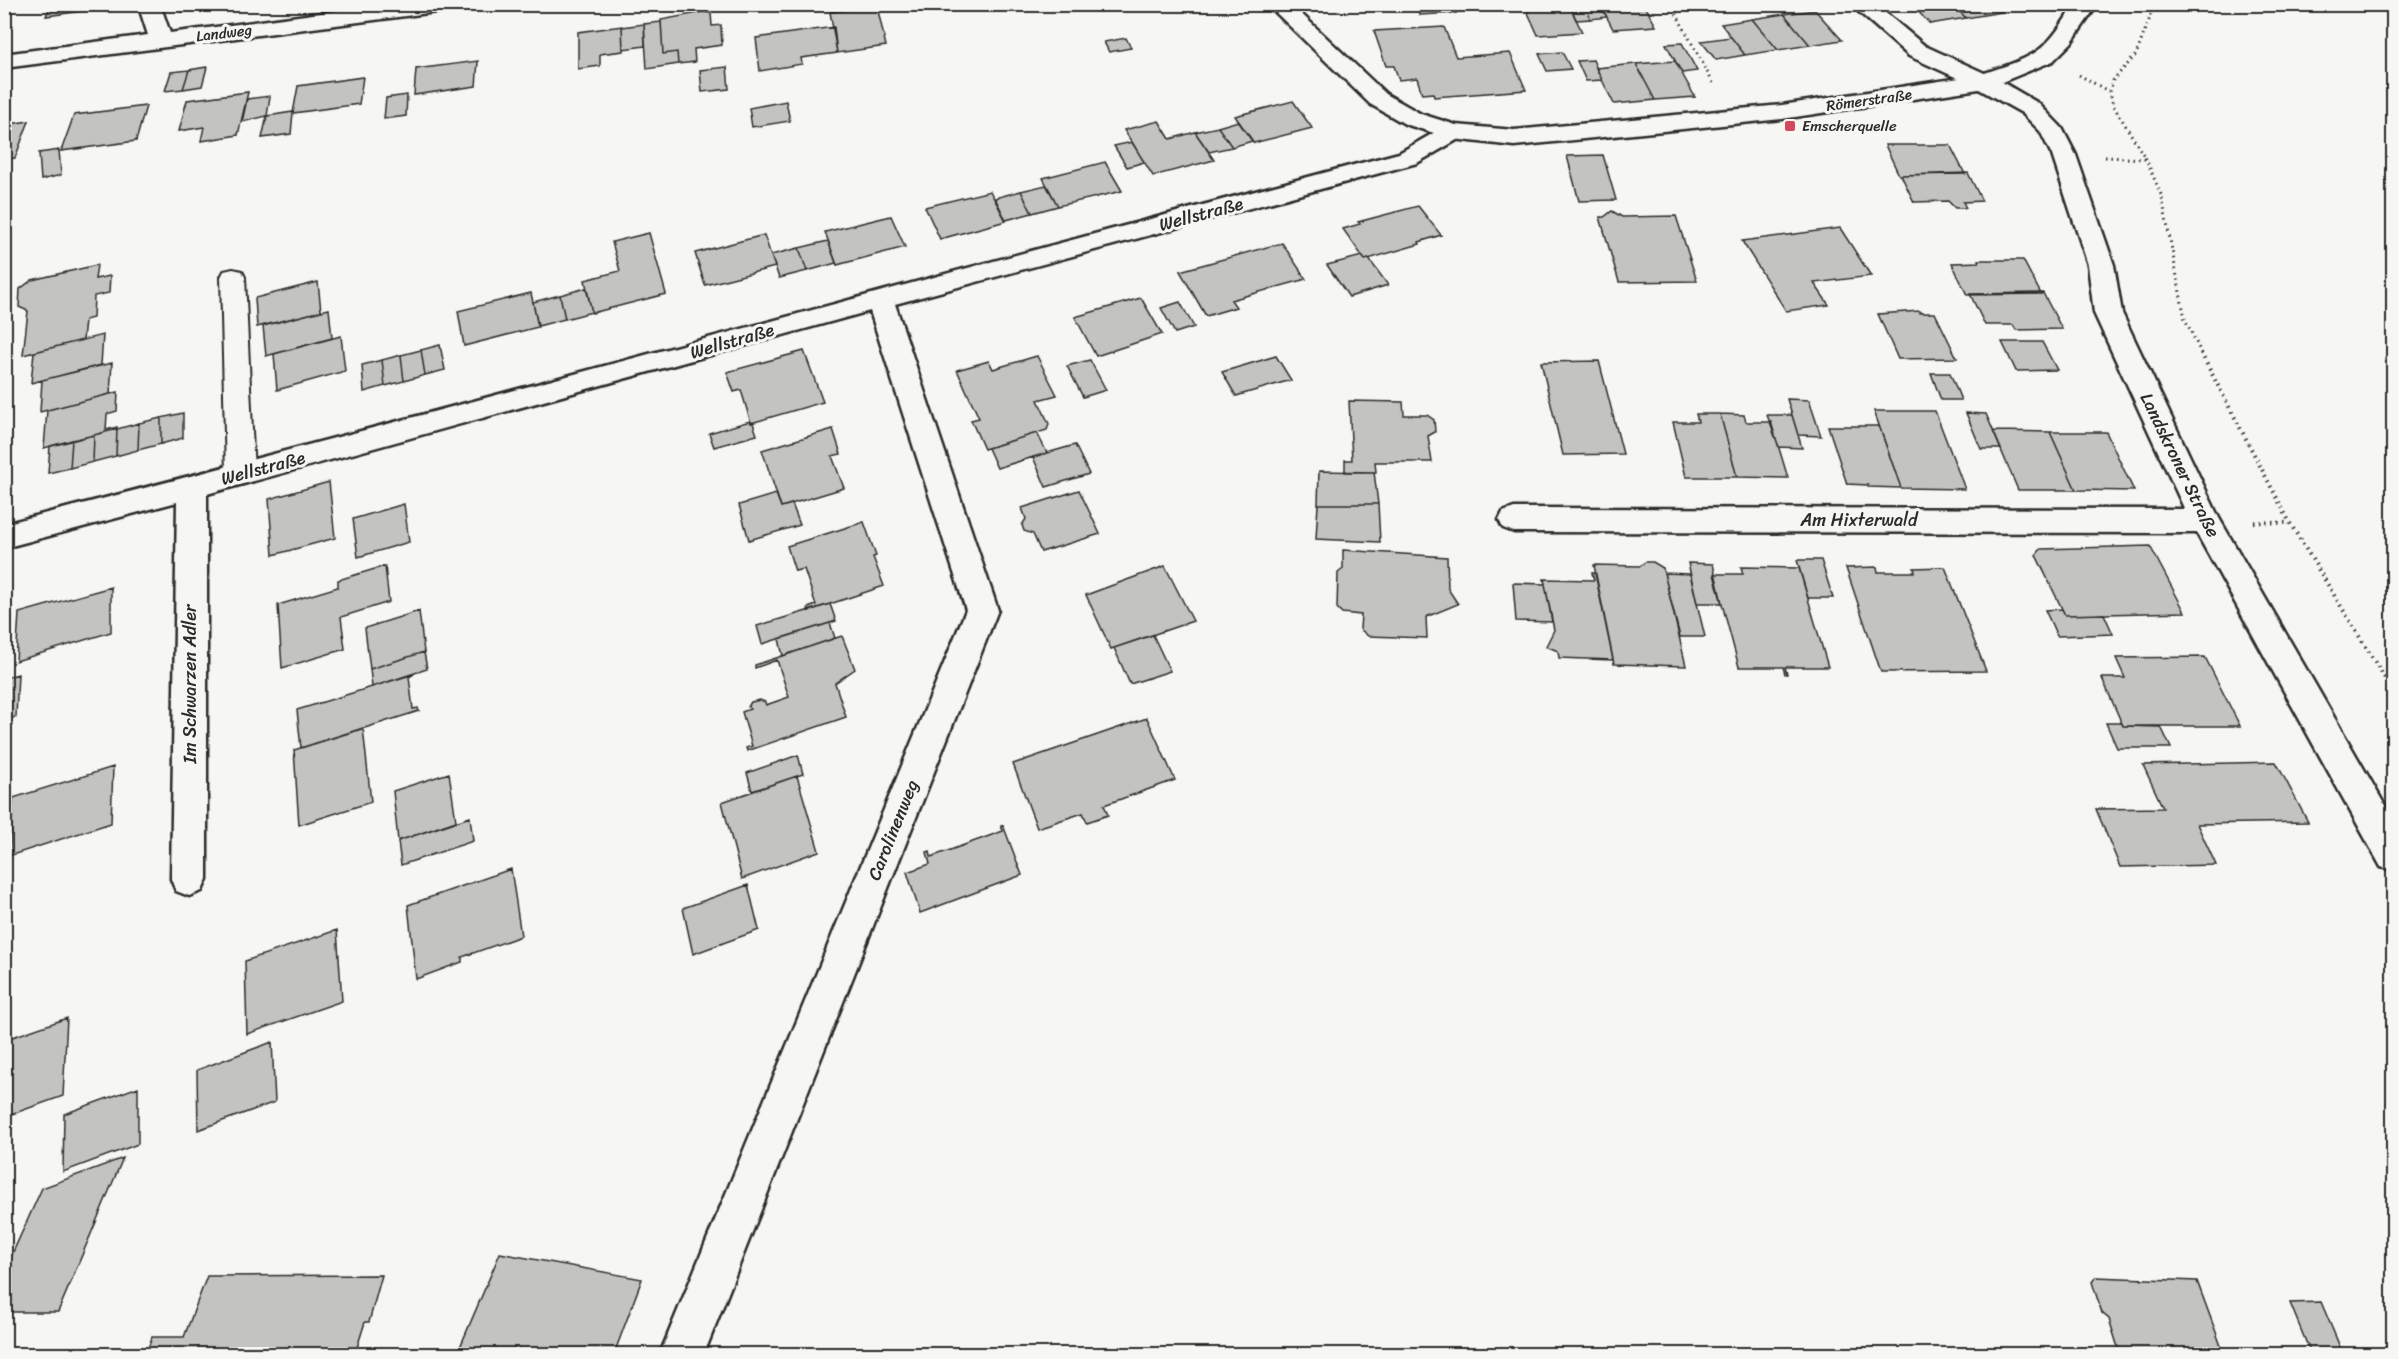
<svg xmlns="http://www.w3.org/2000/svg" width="2398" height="1359" viewBox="0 0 2398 1359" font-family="Sriracha,sans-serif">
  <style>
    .building { fill: #c3c3c0; stroke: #2b2b2b; stroke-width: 1.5 }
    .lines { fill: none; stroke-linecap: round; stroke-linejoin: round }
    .lane-casing { stroke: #2b2b2b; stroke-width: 4 }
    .street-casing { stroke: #2b2b2b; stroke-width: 5 }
    .secondary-casing { stroke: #2b2b2b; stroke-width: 5 }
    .path-far1 { stroke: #2b2b2b; stroke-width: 3; stroke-dasharray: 1.5 4; stroke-linecap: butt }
    .path { stroke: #2b2b2b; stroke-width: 4; stroke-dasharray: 1.5 4.5; stroke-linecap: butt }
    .lane { fill: #f6f6f2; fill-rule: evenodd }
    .street { fill: #f6f6f2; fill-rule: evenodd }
    .secondary { fill: #f6f6f2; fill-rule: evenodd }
    .poi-dot { fill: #d1495b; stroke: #f6f6f2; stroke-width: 2 }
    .labels { text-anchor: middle; stroke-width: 6; stroke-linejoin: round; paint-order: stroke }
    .far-street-label { font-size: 15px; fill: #2b2b2b; stroke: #f6f6f2 }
    .far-poi-label { font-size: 15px; fill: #2b2b2b; stroke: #f6f6f2; text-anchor: start }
    .street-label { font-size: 18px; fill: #2b2b2b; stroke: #f6f6f2 }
  </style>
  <rect width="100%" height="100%" fill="#f6f6f2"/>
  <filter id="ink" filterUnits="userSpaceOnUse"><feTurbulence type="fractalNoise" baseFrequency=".0167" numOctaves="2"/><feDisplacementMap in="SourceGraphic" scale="12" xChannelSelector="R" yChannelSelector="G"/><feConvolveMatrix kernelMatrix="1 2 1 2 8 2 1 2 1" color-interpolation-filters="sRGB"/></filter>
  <g filter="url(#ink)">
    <path class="building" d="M51 4H107L105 8 46 16Z
      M183 4H208L207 8 181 12Z
      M831 4H878V6L832 12Z
      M1453 4 1456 13 1420 15 1417 5Z
      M1453 4H1498L1500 10 1456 12Z
      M1524 4H1569L1582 32 1538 35Z
      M1569 4H1584L1591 19 1576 20Z
      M1584 4H1600L1607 17 1591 19Z
      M1600 4H1644L1656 26 1613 29Z
      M1911 4H1952L1966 18 1930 24Z
      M1952 4H1994L2002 12 1966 18Z
      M877 6 886 46 837 53 830 12Z
      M1815 10 1842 40 1810 45 1784 14Z
      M703 12 711 13 712 26 721 25 722 45 694 49 695 62 678 64 677 52 663 54 661 20Z
      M1784 14 1810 45 1778 50 1752 19Z
      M1752 19 1778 50 1745 55 1721 24Z
      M661 22 663 54 677 52 678 64 647 69 644 24Z
      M644 24 645 46 623 49 622 27Z
      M622 26 623 51 600 54V66L578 69V32Z
      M834 27 837 53 801 58 802 64 760 71 756 38Z
      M1444 27 1456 57 1510 53 1526 90 1434 97 1433 93 1422 94 1417 78 1399 80 1394 66H1386L1374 31Z
      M1731 37 1745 55 1716 60 1701 41Z
      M1126 38 1131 48 1109 52 1104 42Z
      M1682 43 1697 71 1682 73 1666 44Z
      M1562 52 1571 69 1547 71 1539 54Z
      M1593 60 1602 80 1586 81 1577 61Z
      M478 61 476 86 414 95 416 69Z
      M1675 61 1695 97 1655 100 1636 64Z
      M1636 64 1655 100 1614 104 1596 68Z
      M207 67 202 86 183 89 189 70Z
      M727 67 729 89 702 92 700 70Z
      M189 70 183 89 165 91 171 72Z
      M363 77 359 104 293 113 298 86Z
      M248 92 238 135 201 141 204 127 179 131 187 100Z
      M407 95 406 116 384 119 386 98Z
      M270 96 267 116 242 122 247 99Z
      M786 101 790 121 752 127 749 108Z
      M1293 101 1312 128 1254 143 1235 116Z
      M146 106 136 141 61 151 74 115Z
      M293 112 291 134 262 138 267 116Z
      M29 121 15 158 4 159V125Z
      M1159 121 1170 139 1195 132 1214 160 1153 176 1124 130Z
      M1238 121 1252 141 1232 147 1218 127Z
      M1218 127 1232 147 1209 152 1195 132Z
      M1132 142 1144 162 1127 167 1114 146Z
      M1885 145H1950L1965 174 1899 175Z
      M59 150 61 175 41 180 39 153Z
      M1603 155 1616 200 1579 201 1567 156Z
      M1105 162 1122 191 1058 206 1043 178Z
      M1968 173 1982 201 1963 202 1966 208H1955L1948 201 1914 202 1901 175Z
      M1046 185 1058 206 1032 213 1021 191Z
      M990 191 1006 221 940 239 925 207Z
      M1021 191 1032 213 1006 220 995 198Z
      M1418 206 1441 235 1419 242 1420 244 1365 260 1343 229 1360 224 1358 222Z
      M1612 211 1622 217 1676 216 1697 281 1619 282 1600 217H1604Z
      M891 216 905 247 837 265 825 232Z
      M1840 228 1871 276 1814 283 1829 305 1786 311 1742 241Z
      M649 233 666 294 592 313 585 280 620 271 612 242Z
      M764 235 775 267 705 285 695 253Z
      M828 241 836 263 807 271 799 248Z
      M1282 243 1306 279 1231 300 1236 307 1206 316 1180 271Z
      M799 248 807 271 779 278 771 255Z
      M1362 256 1365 260 1369 259 1388 285 1349 297 1327 265Z
      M1978 260H2023L2041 294 1967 295 1952 263 1979 262Z
      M97 265 95 279 110 276 109 293 94 296 93 318 85 320 83 340 23 355 28 311 19 307 20 289 32 280Z
      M318 282 321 311 257 327 255 298Z
      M586 288 592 312 565 319 560 295Z
      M531 293 538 327 464 346 458 311Z
      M2043 293 2062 329 2016 330 2013 325H1985L1970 294Z
      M560 295 565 319 538 326 533 302Z
      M1141 298 1162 334 1096 356 1075 317Z
      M1180 302 1194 327 1175 333 1161 308Z
      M329 309 332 338 266 356 263 326Z
      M1920 311V313H1935L1957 358 1898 359 1878 314Z
      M103 335 101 365 31 383 34 352Z
      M341 336 345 371 277 390 274 354Z
      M2002 342H2042L2057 370 2016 371Z
      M440 345 445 370 425 375 421 350Z
      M421 350 425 375 404 381 401 355Z
      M804 351 823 402 751 423 741 390 734 392 727 372Z
      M401 355 404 381 385 386 382 360Z
      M1037 356 1057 395 1038 400 1049 424 1047 430 984 449 971 420 979 418 957 370 989 361 993 369Z
      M1276 356 1291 380 1236 396 1222 372Z
      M382 360 385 386 364 392 362 365Z
      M1090 360 1106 390 1083 397 1067 366Z
      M1599 361 1623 454 1563 455 1541 362Z
      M112 363 110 394 40 412 42 380Z
      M1931 373H1950L1961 400H1941Z
      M118 392 117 411 107 414 106 430 117 427V429L44 448 47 410Z
      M1787 399 1809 400 1821 436 1798 435Z
      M1349 401 1403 402 1404 415H1427L1434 420 1435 432 1428 436 1432 462H1375L1376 472H1345V460H1352Z
      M1874 411H1935L1965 489 1901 488Z
      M183 413V438L161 444V418Z
      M1966 413 1986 414 2001 449H1981Z
      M1696 414H1720L1737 477H1686L1673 422H1698Z
      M1720 414 1744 415 1746 422H1771L1788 478 1737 477Z
      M1767 415H1792L1802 448 1779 447Z
      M161 418V444L138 450 139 423Z
      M750 421 753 423 757 435 714 447 709 433Z
      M139 423 138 450 116 456 117 429Z
      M1828 426H1879L1901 488 1868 487V485L1847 484Z
      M117 429 116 456 93 462 94 435Z
      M833 429 841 454 832 456 844 488 781 507 762 450Z
      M1993 431 2050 432 2076 490H2018Z
      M2050 432H2106L2134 491 2076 490Z
      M1037 433 1047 453 997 468 988 448Z
      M94 435 93 462 70 468 72 440Z
      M72 440 70 468 48 473 50 446Z
      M1075 445 1089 474 1046 487 1033 457Z
      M1319 471 1374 472 1378 504H1318Z
      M329 482 335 538 273 555 269 499Z
      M1079 490 1100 534 1041 552 1033 534 1024 531 1022 525 1026 519 1022 508Z
      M776 494 781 507 792 504 800 525 749 540 739 505Z
      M404 504 409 542 358 557 353 519Z
      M1318 504H1378L1380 542 1316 539Z
      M864 522 876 556 873 557 884 586 809 611 808 608 816 605 804 569 795 571 787 546Z
      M2150 546 2185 612 2065 615 2036 555 2041 549Z
      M1343 550 1447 557 1448 589 1458 604 1426 617 1427 638 1368 636 1360 629 1361 615 1342 613 1337 608 1338 573 1343 569Z
      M1797 560H1821L1833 598H1808Z
      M1645 562H1653L1663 568 1686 666 1614 664 1594 565 1640 566Z
      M1688 563 1713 564 1722 603H1697Z
      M385 566 389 602 341 617 345 649 282 668 278 605 338 587V580Z
      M1165 566 1193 621 1111 649 1086 595Z
      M1741 567 1799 568 1828 667H1785L1787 674H1785L1783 667H1739L1714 574H1743Z
      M1877 567 1878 572H1915L1914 568 1945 567 1986 671 1881 672 1846 568Z
      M1592 573H1595L1613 660 1559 658 1558 651 1546 646 1554 630 1544 579 1594 580Z
      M1664 573 1690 574 1705 637H1680Z
      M1513 583 1545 584 1552 622 1516 621Z
      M111 587V632L16 661 19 613Z
      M830 604 836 621 762 644 757 626Z
      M2062 609 2065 615 2104 614 2113 634 2057 636 2045 610Z
      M419 611 424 652 370 669 365 628Z
      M830 623 835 638 783 656 779 639Z
      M1153 635 1170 671 1130 684 1114 648Z
      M842 636 855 669 835 683 846 717 747 751 746 748 752 746 742 712 750 709 748 707 751 702 760 700 765 702 766 705 789 697 777 660 755 668V665Z
      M424 652 427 669 372 687 370 669Z
      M2205 657 2240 726H2123L2102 678H2125L2116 658Z
      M18 674 16 717 4 720V678Z
      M414 674 409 677 413 709 418 708 419 711 301 748 297 710Z
      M1147 718 1175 780 1104 805 1108 815 1087 822 1083 813 1037 828 1013 764Z
      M2106 723H2122L2123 726 2161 727 2171 748H2117Z
      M363 728 371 802 299 825 294 750Z
      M798 755 803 774 752 791 747 773Z
      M2276 762 2308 822 2197 824 2216 865 2120 867 2096 809 2163 808 2143 765Z
      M113 767 111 823 9 856 13 798Z
      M449 773 456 821 398 841 393 791Z
      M797 776 819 851 742 879 722 802Z
      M470 817 473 841 401 865 398 841Z
      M1003 825 1022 875 920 913 907 872 930 864 927 852 930 851 931 857 1003 831 1001 826Z
      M511 869 521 936 462 957V962L416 979 408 905Z
      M8 872 5 926 4 927V873Z
      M748 885 759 930 693 954 683 908Z
      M337 930 342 1001 247 1034 245 961Z
      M67 1018 63 1096 4 1117V1040Z
      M272 1042 275 1102 198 1130 197 1070Z
      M138 1087V1144L63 1172 64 1114Z
      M123 1158 58 1312H4V1272L42 1188Z
      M500 1253 642 1279 614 1354H471L458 1352Z
      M382 1275 369 1322H365L355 1354H146L152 1337H184L207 1276Z
      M2096 1277 2197 1281 2224 1354H2120L2109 1319 2102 1313 2092 1282Z
      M2321 1302 2343 1354H2311L2290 1303Z"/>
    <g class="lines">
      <g class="lane-casing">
        <path id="lane" d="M233 269 242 271 245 277 254 474 250 481 240 484 230 481 226 474 221 277 224 271Z"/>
      </g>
      <g class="street-casing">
        <path id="street" d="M138 4H160L170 33 389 4H455L452 9 444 11 4 68V54L148 35Z
          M1850 4H1875L1925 46 1991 76 1995 81 1991 86 1983 88 1975 86 1909 56Z
          M1453 125 1462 127 1465 132 1462 137 1417 163 895 304 998 610 704 1354H660L966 610 870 311 207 494V879L202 891 189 896 176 891 171 879 177 502 4 548V524C471 405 934 275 1399 153L1444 127Z
          M1514 508 2205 509 2216 513 2220 521 2216 529 2205 533 1514 532 1503 528 1499 520 1503 512Z"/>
      </g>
      <g class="secondary-casing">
        <path id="secondary" d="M1267 4H1291L1386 94 1421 114 1456 125 1514 130 1782 105 1979 75C1998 68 2019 63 2036 52 2053 41 2064 20 2075 4H2098L2071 43 2053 61 2002 82 2038 103 2062 128 2076 155 2114 265 2122 313 2219 518 2394 821V871L2381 867 2190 521 2094 313 2088 265 2052 155 2040 131 2022 113 1979 89 1782 119 1514 146 1453 139 1405 124 1370 104Z"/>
      </g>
      <path class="path-far1" d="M1671 4 1713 83
        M2155 4 2136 55 2113 80 2110 92 2113 105 2146 159 2162 197 2185 319 2202 355
        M2079 75 2110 92
        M2105 157 2146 159"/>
      <path class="path" d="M2201 353 2290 523 2394 693
        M2254 522 2290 523"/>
      <use href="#lane" class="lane"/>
      <use href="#street" class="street"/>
      <use href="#secondary" class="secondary"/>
    </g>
  </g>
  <rect class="poi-dot" x="1784" y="120" width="12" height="12" rx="3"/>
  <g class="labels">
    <g class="far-street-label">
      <text transform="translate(224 33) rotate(-7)" y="5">Landweg</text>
      <text transform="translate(1869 100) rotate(-8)" y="5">Römerstraße</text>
    </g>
    <g class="far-poi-label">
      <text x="1802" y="131">Emscherquelle</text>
    </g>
    <g class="street-label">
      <text transform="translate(1201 214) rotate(-15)" y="6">Wellstraße</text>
      <text transform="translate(732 341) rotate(-16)" y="6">Wellstraße</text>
      <text transform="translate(2180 465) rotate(64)" y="6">Landskroner Straße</text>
      <text transform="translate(263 468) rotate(-15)" y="6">Wellstraße</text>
      <text x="1859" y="526">Am Hixterwald</text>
      <text transform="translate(190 684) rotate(-90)" y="6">Im Schwarzen Adler</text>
      <text transform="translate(893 830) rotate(-68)" y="6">Carolinenweg</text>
    </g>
  </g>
  <rect width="2398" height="1359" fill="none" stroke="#f6f6f2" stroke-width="24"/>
  <rect x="12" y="12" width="2374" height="1335" fill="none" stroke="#2b2b2b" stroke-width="2" filter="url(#ink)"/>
</svg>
